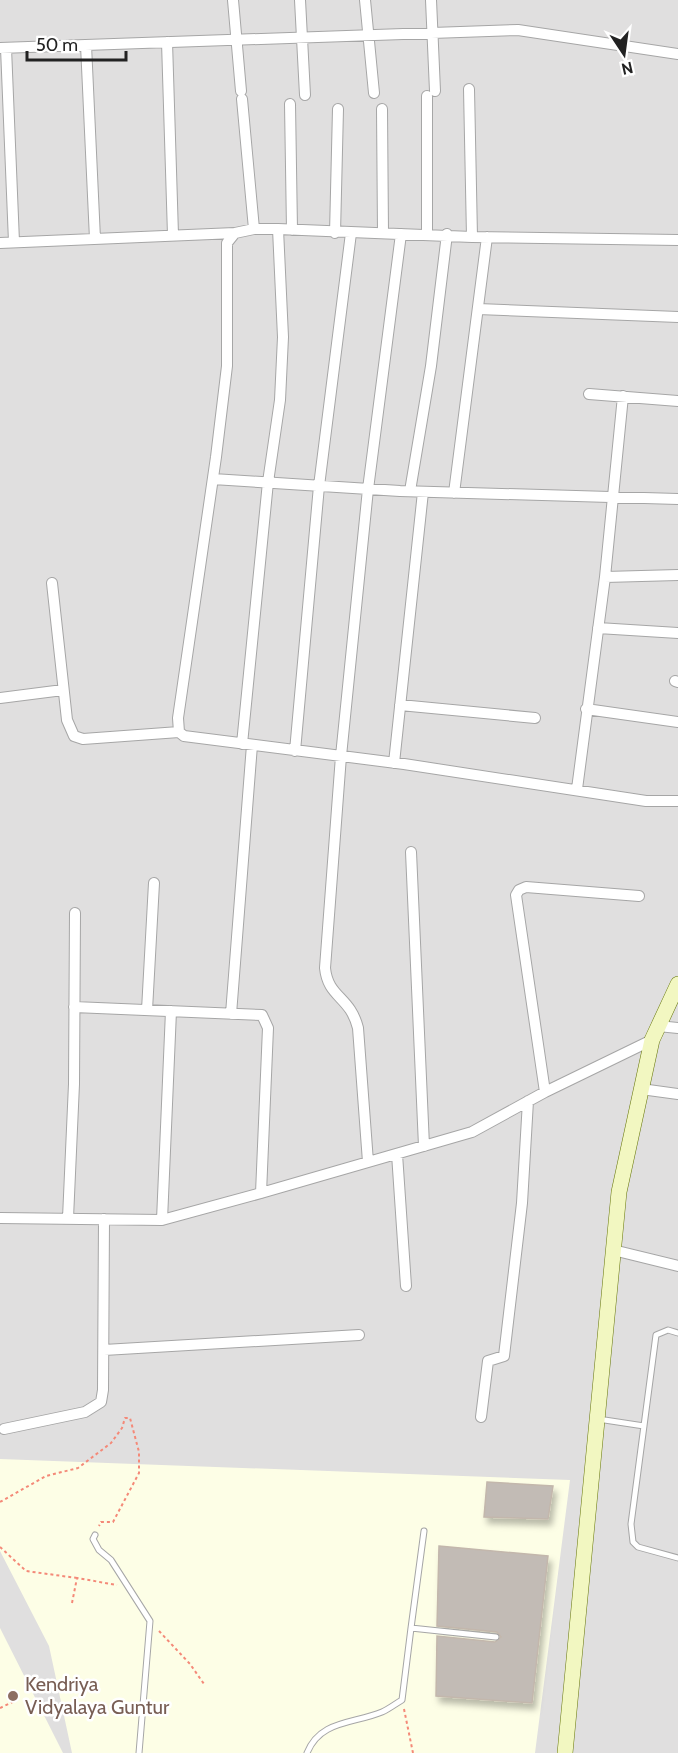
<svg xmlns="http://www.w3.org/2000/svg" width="678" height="1753" viewBox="0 0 678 1753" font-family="Cabin,sans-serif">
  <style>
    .residential { fill: #e0dfdf }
    .education { fill: #fdfee6 }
    .building { fill: #c2bbb5; stroke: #c3b7ac; stroke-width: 1.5; filter: url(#shadow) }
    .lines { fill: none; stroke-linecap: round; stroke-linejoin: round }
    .lane-casing { stroke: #a6a6a6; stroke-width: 7 }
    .street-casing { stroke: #a6a6a6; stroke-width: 12 }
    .secondary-casing { stroke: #67770a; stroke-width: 16 }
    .path { stroke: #f48978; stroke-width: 2; stroke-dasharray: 3 3; stroke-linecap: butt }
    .lane { stroke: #fff; stroke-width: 5 }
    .street { stroke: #fff; stroke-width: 10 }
    .secondary { stroke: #f2f7c1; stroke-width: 15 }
    .education-dot { fill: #8d6e63; stroke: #fff; stroke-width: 2 }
    .labels { text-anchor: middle; stroke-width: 5; stroke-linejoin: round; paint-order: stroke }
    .education-label { font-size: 20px; fill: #785e54; stroke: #fff; text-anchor: start }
  </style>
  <defs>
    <filter id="shadow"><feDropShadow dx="3.5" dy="6" stdDeviation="3" flood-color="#0004"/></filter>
  </defs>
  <rect width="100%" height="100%" fill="#f1efe9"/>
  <path class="residential" d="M0 0H678V1753H0Z"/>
  <path class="education" d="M0 1459 570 1480 535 1753H72L49 1646 0 1551Z
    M0 1628 63 1753H0Z"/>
  <path class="building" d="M487 1482 553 1486 548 1519 484 1517Z
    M439 1546 548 1556 532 1703 436 1696 437 1636 495 1642 501 1637 497 1632 437 1626Z"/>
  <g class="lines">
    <g class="lane-casing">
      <path id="lane" d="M678 1333 668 1330 656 1335 631 1524 633 1542 638 1547 678 1558
        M598 1419 644 1426
        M95 1535 93 1539 99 1550 111 1560 150 1621 139 1753
        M411 1628 424 1531
        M307 1753C320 1720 353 1724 382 1712 389 1709 395 1704 402 1700L411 1628 496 1637"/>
    </g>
    <g class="street-casing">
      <path id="street" d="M233 0 241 91
        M300 0 305 95
        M365 0 374 93
        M431 0 435 91
        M167 42 173 235
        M86 45 95 239
        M0 48 518 30 678 54
        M6 48 14 242
        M469 89 472 237
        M427 96V234
        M242 99 254 229
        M290 104 292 230
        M382 109 383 233
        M335 233 338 109
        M678 240 472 237 278 229H254L235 233 227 243V366L216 457 178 718 179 732 184 736 404 764 646 801H678
        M0 243 235 233
        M478 309 678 317
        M589 394 678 401
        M213 479 400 491 678 499
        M410 491 431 366 447 234
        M454 493 487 237
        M605 577 678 575
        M52 583 67 720 74 736 83 739 179 732
        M598 628 678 633
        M675 681 678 682
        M0 698 63 690
        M400 705 535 718
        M586 709 678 722
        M242 744 268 482 280 400 283 337 278 229
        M295 751 319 486 351 233
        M394 763 423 492
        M577 789 605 577 623 396
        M411 852 424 1146
        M74 1007 262 1015 268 1028 261 1193
        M147 1010 154 883
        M231 1014 252 745
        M658 1026 678 1028
        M641 1089 678 1094
        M545 1092 516 895 519 890 526 887 639 896
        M397 1154 406 1286
        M368 1162 358 1028C350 996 328 998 325 968L341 756 368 489 401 234
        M0 1218 162 1220 261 1193 472 1132 545 1092 652 1040
        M68 1218 74 1084 75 913
        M162 1220 171 1011
        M613 1250 678 1266
        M104 1350 359 1335
        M481 1417 488 1361 504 1356 522 1203 528 1101
        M4 1429 85 1412 101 1402 103 1390 104 1219"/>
    </g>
    <g class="secondary-casing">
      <path id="secondary" d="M565 1753 619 1192 652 1040 678 984"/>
    </g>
    <path class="path" d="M0 1502 46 1476 78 1468 111 1443 122 1428 125 1418H130L139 1452V1473L113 1522H101L99 1526
      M0 1547 26 1571 77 1578
      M72 1603 77 1578 117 1585
      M159 1631 190 1664 204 1684
      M0 1708 17 1700
      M404 1709 413 1753"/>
    <use href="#lane" class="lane"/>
    <use href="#street" class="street"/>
    <use href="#secondary" class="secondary"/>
  </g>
  <circle class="education-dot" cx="13" cy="1696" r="6"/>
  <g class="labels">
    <g class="education-label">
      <text x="25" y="1691">Kendriya<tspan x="25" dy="23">Vidyalaya Guntur</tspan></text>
    </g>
  </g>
  <g transform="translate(624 54) rotate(167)" stroke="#ffffff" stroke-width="4.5" paint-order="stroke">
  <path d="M0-4.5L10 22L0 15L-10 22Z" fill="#222222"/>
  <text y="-9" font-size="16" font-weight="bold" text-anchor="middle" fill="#222222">N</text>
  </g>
  <path d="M27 51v9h99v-9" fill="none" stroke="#222222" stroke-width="3"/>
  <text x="36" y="51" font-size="18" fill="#222222" stroke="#ffffff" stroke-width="4.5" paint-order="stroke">50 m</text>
</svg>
